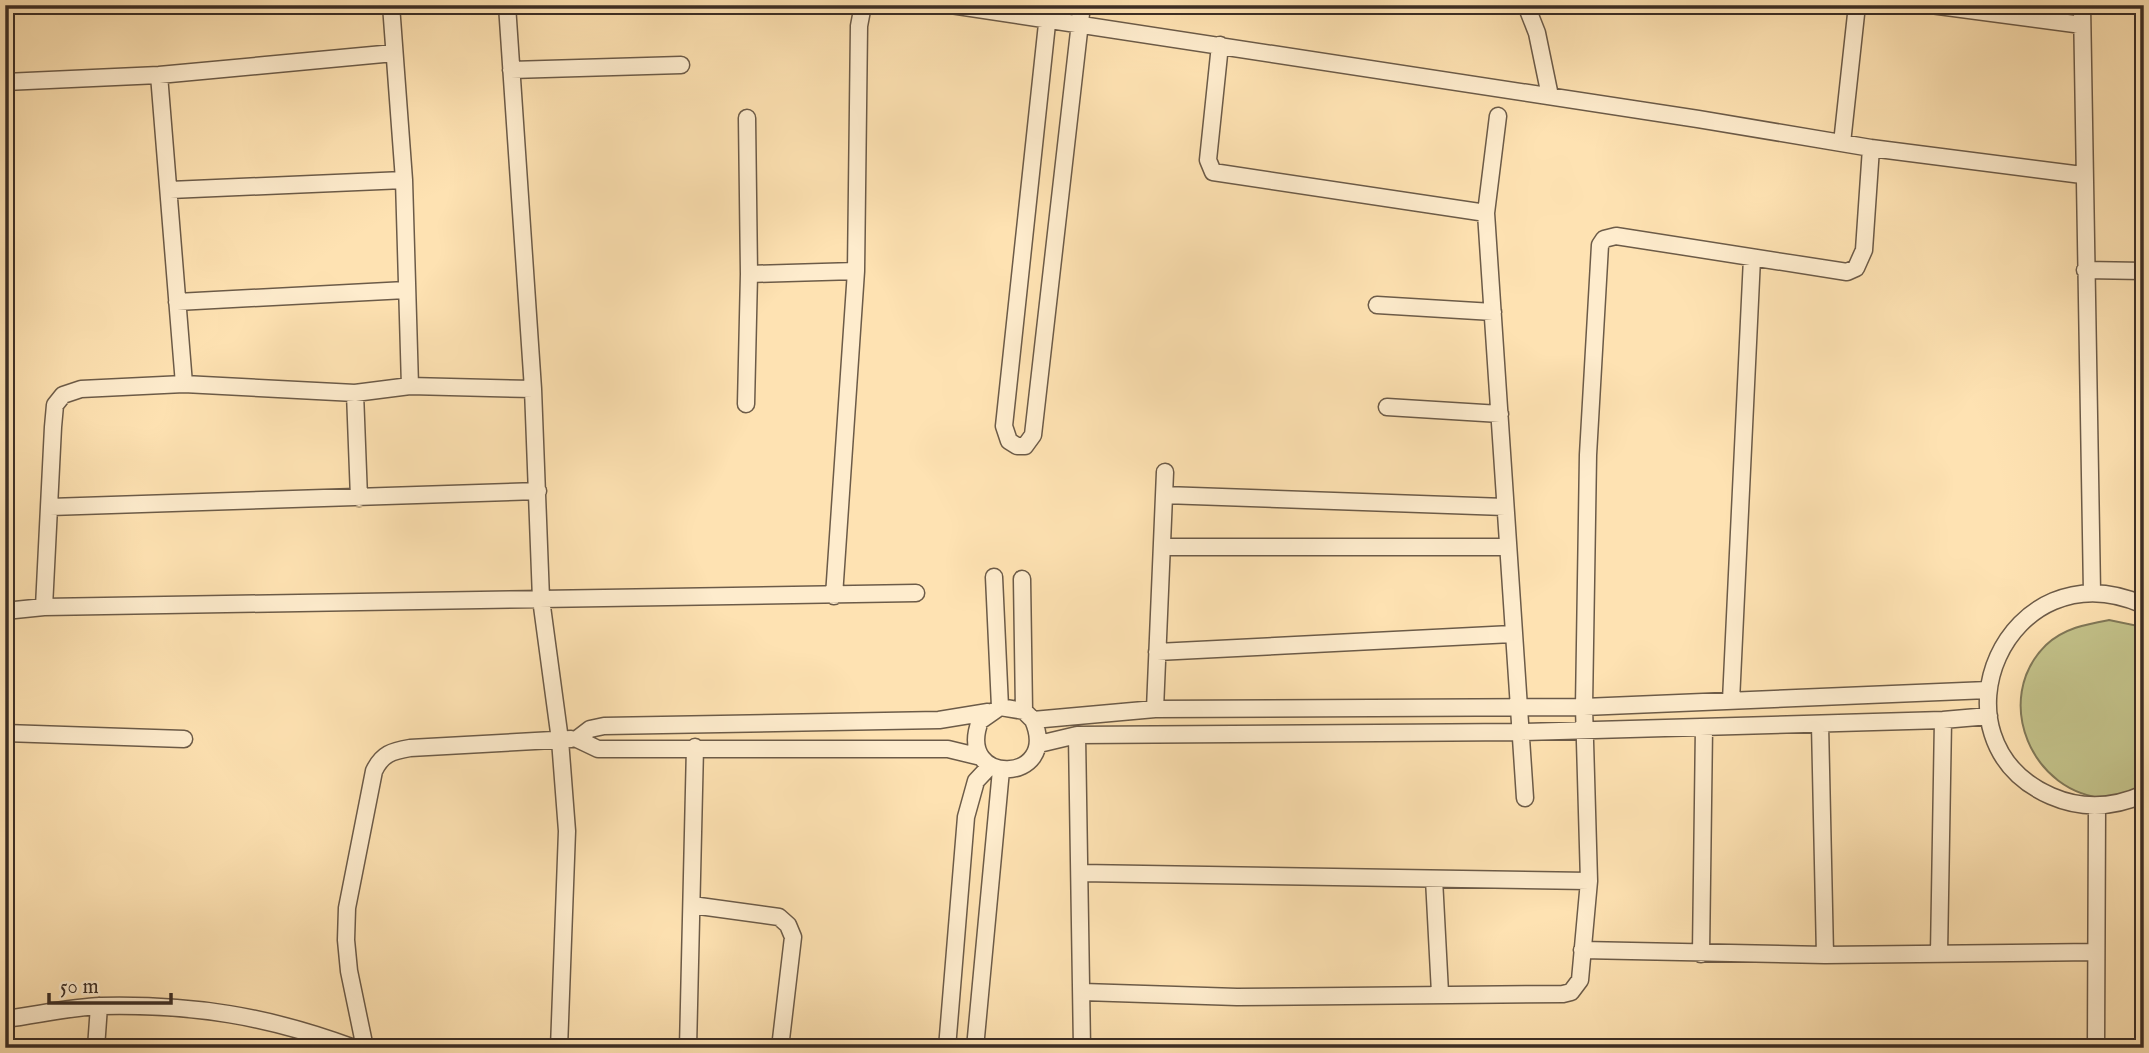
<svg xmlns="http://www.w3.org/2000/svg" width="2149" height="1053" viewBox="0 0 2149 1053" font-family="'IM FELL English',serif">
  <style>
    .green { fill: #c3c28a; stroke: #807858; stroke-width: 2 }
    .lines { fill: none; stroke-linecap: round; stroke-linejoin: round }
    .street-casing { stroke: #6c5b48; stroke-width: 19 }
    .street { stroke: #feeccd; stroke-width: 16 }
  </style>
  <rect width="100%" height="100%" fill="#fee2b2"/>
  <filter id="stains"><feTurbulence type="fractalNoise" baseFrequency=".00286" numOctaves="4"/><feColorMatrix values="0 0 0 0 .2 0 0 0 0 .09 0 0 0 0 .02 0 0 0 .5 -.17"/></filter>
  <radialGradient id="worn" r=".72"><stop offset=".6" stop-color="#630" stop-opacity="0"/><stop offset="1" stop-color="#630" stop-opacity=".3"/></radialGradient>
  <path class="green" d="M2109 620 2143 627 2144 791C2132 793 2119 799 2107 798 2032 795 1991 699 2046 645 2064 628 2087 624 2109 620Z"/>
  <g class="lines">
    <g class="street-casing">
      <path id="street" d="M391 5 404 180 410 386
        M507 5 533 389 541 599 560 740 567 831 559 1048
        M951 5 1698 119 1871 148 2082 175
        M1049 5 1004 426 1009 441 1017 446H1025L1033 435 1082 5
        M1526 5 1537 33 1550 96
        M1931 5 2082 25
        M2082 5 2092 592
        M1220 45 1208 160 1213 172 1486 213
        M511 70 681 65
        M159 75 184 384
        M5 82 159 75 394 53
        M1498 116 1486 213 1525 798
        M747 118 749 274 856 271
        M1842 143 1857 5
        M170 190 404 180
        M2085 270 2144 271
        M177 302 406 290
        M1377 305 1493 312
        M355 393 359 498
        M746 404 749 274
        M1387 407 1500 414
        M1164 495 1505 507
        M50 507 538 491
        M1162 547H1507
        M994 577 1000 707
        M1022 579 1024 711
        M834 596 856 271 859 26 863 5
        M2144 605C2006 544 1924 740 2051 796 2083 810 2113 808 2144 794
        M44 607 53 427 55 405 63 395 81 389 184 384 355 393 410 386 533 389
        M5 611 44 607 916 593
        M1157 652 1512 634
        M1731 701 1752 258
        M1155 709 1165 472
        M1033 720C1061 784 955 787 980 721L1000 707 1024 711 1033 720 1155 709 1584 707 1988 690
        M1820 724 1825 955
        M5 733 184 739
        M1077 735 1082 1048
        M1039 744 1077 735 1521 732 1943 720 1989 716
        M981 757 948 749H598L577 739 590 729 604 726 939 720 988 712
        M1080 873 1589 881
        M1434 879 1440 993
        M692 905 779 917 788 925 793 937 780 1048
        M1582 950 1825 955 2095 952
        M1701 954 1704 727
        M1939 954 1943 720
        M1083 992 1237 997 1563 994 1571 992 1580 980 1589 881 1584 707 1588 455 1600 245 1604 239 1616 236 1847 272 1856 268 1864 250 1871 148
        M5 1019C37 1015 70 1007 101 1006 193 1004 268 1016 354 1048
        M96 1048 99 1006
        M365 1048 349 971 346 940 347 908 374 771C382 754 392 751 410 748L571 739
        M688 1048 695 747
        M947 1048 966 817 976 781 990 766
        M975 1048 1001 770
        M2096 1048 2097 807"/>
    </g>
    <use href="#street" class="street"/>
  </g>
  <rect width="2149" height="1053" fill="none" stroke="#fee2b2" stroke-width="28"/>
  <rect x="7" y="7" width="2135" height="1039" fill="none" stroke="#3c2e25" stroke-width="3.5"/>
  <rect x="14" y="14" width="2121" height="1025" fill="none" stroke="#3c2e25" stroke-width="2"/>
  <path d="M49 993v10h122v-10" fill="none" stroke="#3c2e25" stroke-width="3.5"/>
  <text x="60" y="993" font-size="21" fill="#3c2e25" stroke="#feeccd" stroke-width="5" paint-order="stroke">50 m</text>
  <rect width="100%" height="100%" filter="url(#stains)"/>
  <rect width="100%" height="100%" fill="url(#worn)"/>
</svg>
